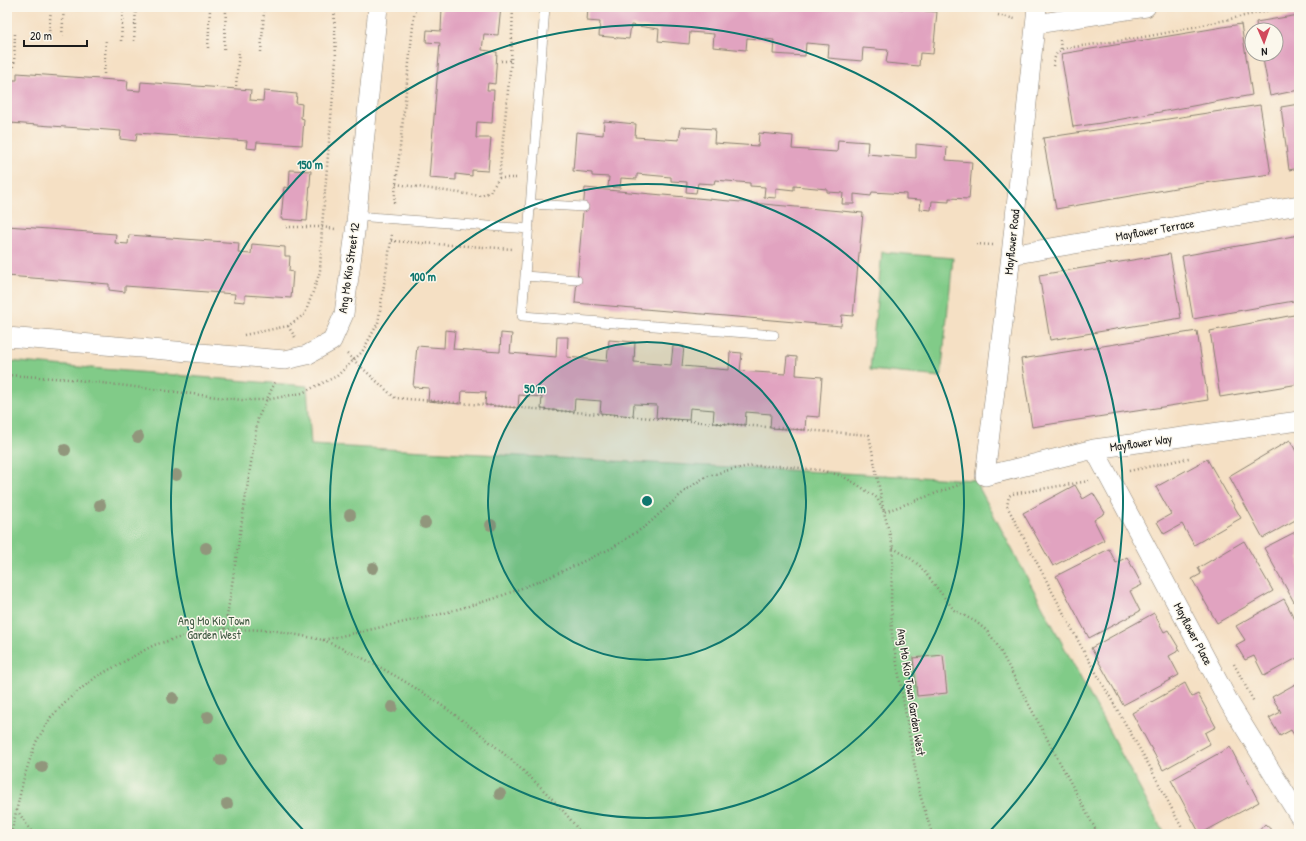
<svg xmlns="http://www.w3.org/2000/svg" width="1306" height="841" viewBox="0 0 1306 841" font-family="'Patrick Hand',sans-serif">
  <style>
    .green { fill: #81cb88; stroke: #4e7452 }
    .building { fill: #e1a3c0 }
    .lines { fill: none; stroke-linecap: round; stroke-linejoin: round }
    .service-casing { stroke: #887e70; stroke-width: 10 }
    .minor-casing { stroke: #887e70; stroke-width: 20 }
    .path { stroke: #887e70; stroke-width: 2.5; stroke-dasharray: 1 3; stroke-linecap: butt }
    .service { stroke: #fff; stroke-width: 9 }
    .minor { stroke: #fff; stroke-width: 19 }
    .tree { fill: #91967c }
    .ring { fill: none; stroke: #0f766e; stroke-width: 2 }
    .labels { text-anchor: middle; stroke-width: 3; stroke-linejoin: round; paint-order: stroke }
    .street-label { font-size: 12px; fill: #1c1c1c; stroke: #fbf7ec }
    .park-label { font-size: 12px; fill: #3f5942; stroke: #fbf7ec }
    .centre { fill: #0f766e; stroke: #fbf7ec; stroke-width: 2 }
    .ring-label { font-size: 12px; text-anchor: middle; font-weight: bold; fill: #0f766e; stroke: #fbf7ec; stroke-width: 3; stroke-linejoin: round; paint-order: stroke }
  </style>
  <rect width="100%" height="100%" fill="#fbf7ec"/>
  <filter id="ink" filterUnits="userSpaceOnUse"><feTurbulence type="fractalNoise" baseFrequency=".025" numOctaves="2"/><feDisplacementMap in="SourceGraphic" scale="8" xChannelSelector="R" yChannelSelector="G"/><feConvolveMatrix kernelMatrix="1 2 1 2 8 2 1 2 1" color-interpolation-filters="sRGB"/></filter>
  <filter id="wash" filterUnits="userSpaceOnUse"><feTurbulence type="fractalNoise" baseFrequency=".012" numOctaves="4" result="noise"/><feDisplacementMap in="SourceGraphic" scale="16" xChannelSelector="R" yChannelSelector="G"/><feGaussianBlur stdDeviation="0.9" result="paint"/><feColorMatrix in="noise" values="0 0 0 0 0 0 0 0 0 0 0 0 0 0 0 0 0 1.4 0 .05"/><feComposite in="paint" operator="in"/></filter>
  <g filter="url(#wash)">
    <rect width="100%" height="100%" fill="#f5e0c4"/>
    <path class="green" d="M882 252 953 258 941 377 870 370Z
      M7 361 307 386 311 445 975 480 1164 834H7Z"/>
    <g id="blocks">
      <path class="building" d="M271 7H305V12L271 9Z
        M442 7H501L498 35 484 34 482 50 497 52 495 84 488 83 487 90H494L492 123 477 122 476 138H491L488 171 472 170V176L456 174V180L429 178 440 43 426 42 427 30 441 31Z
        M588 7H875L903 9V7H915V10L937 12 933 54 920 53 919 66 886 63 888 50 863 48 862 61 828 58 829 45 806 43 805 56 773 54 774 40 747 38 746 50 713 47 714 34 690 32 689 44 658 41 659 29 631 25 629 39 599 36 600 22 587 21Z
        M1299 15V90L1270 96 1262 54H1276V30H1257L1256 22Z
        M1241 24 1252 95 1101 123 1073 127 1061 54Z
        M17 73 128 81 127 90 140 91 141 82 251 90 250 100 263 101 264 91 297 94 296 103 302 104 301 118 304 119 302 145 257 142 256 149 246 148 247 141 137 133 136 141 120 139 121 131 10 123V128H7V80H17Z
        M1299 104V168L1289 170 1281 107Z
        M1260 105 1271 174 1204 183 1056 209 1043 138Z
        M604 121 636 124 635 137 679 140 681 127 715 129 714 143 758 146 759 133 793 136 792 149 837 152 838 140 868 142 867 154 916 158V144L947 147 946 160 972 162 969 199 949 198V202L932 201 931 210 920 209 921 200 906 199V194L872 192 871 196 854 194V204H842L843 193 827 192V189L794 186V190L776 188V198L764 197 765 187 750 186V183L715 180 714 184 698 183 696 193 686 192 687 182 671 181V177L637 174V179L621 178 620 188 608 187 609 177 592 176V173L573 171 576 132 603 135Z
        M290 170 311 171 307 221 281 219 284 187 289 188Z
        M585 188 863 213 853 316 842 315 841 326 575 303Z
        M7 226 116 234 115 243 128 244 129 235 239 243 238 253 251 254 252 244 285 247V256H290L289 271 293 272 291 298 245 295V302L234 301 235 294 125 286V292L109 290V284L7 276Z
        M1299 235V300L1193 319 1182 256Z
        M1170 254 1181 318 1050 340 1039 275Z
        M1299 314V384L1220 397 1210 331Z
        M445 330 455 331 453 349 500 352 501 333 512 334 510 353 556 357 557 337H568L567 357 607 361 609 340 635 342 634 362 671 365 673 346H684L682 366 729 370 730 352 742 353 740 371 785 374 787 356 797 357 796 375 822 377 819 417 806 416 805 430 770 428 771 414 746 412 745 425 713 423 714 410 690 408 689 420 656 418 657 405 634 404 633 416 600 413 601 401 575 399 574 412 541 409 542 397 519 395 518 408 485 405 486 392 462 391 461 404 428 401 429 388 413 387 417 346 444 348Z
        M1197 331 1208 400 1032 427 1021 359Z
        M1290 440 1299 457V518L1263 538 1229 476Z
        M1207 459 1241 518 1194 545 1182 524 1164 534 1157 522 1171 514 1156 487Z
        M1075 485 1083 499 1093 493 1105 513 1094 520 1104 540 1053 566 1023 513Z
        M1299 530V599L1294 602 1264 548Z
        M1244 541 1273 591 1217 623 1192 579 1201 574 1198 568Z
        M1109 549 1116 563 1127 557 1142 585 1130 591 1140 611 1089 638 1056 576Z
        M1284 599 1299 627V657L1264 676 1254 656 1245 660 1236 645 1245 640 1236 626Z
        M1154 613 1164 632 1168 630 1180 650 1169 656 1179 675 1123 705 1091 648Z
        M943 655 947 693 917 696 913 658Z
        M1299 682V743L1291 730 1280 736 1269 718 1281 712 1272 697Z
        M1185 683 1192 697 1198 694 1216 727 1205 733 1210 744 1163 770 1132 713Z
        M1230 747 1259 802 1200 834 1171 780Z
        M1265 824 1276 834H1256Z"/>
    </g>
  </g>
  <g filter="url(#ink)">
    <use href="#blocks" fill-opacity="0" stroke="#887e70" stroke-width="1"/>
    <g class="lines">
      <g class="service-casing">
        <path id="service" d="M545 7 522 316 774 335
          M531 204 584 207
          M356 216 529 229
          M525 276 577 280"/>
      </g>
      <g class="minor-casing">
        <path id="minor" d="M1037 7 1011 255 985 476 1094 449 1299 421
          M1036 24 1146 7
          M1011 255 1299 205
          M7 337 285 360 307 355 332 341 344 314 355 232 378 7
          M1094 449 1230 704 1299 816"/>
      </g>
      <path class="path" d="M998 15 1015 19
        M49 35 51 7
        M62 36 64 7
        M1060 40 1061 50
        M121 41 123 7
        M134 41 136 8
        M208 48 210 10
        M224 49 226 11
        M261 52 264 12
        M501 61H511
        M1053 66C1055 56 1055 52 1065 48 1105 43 1145 38 1184 29 1218 22 1251 14 1286 7
        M14 67 15 32
        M104 74 106 39
        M236 86 239 50
        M499 178H518
        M396 184 481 196 490 192 499 178 511 61 513 7
        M394 203 415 7
        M286 227H322L335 229
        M391 241 513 249
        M976 244 993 245
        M288 326 295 337
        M244 335 288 326 305 314 320 272 322 227 336 58 334 7
        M347 354 395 398 869 435 884 512 967 482
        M7 375 69 379 242 400H266L302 393 337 376 362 352 378 323 392 234
        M1129 471 1189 458
        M1089 481 1012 494 1009 496 1007 506 1082 648 1150 767 1185 834
        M893 548 910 558 920 566 954 610 976 622 987 631 996 643 1098 834
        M225 629 258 418 276 380
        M323 640C397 671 460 714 519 767 540 786 566 811 581 834
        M1234 664 1254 702
        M17 810 33 834
        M11 834 24 777 36 742 51 717 73 695 96 677 154 645 199 632 225 629 272 630 323 640 441 614 496 598 550 577 612 548 646 526 686 490 705 477 729 470 750 466H780L820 470 842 476 858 485 877 498 884 512 893 547 891 597 892 635 919 791 932 834"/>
      <use href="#service" class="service"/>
      <use href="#minor" class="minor"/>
    </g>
    <g class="tree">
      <circle cx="138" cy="437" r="6"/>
      <circle cx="65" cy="450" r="6"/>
      <circle cx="176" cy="475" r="6"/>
      <circle cx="100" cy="505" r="6"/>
      <circle cx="350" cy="515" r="6"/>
      <circle cx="425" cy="523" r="6"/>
      <circle cx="491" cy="525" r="6"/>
      <circle cx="206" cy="548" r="6"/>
      <circle cx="373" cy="568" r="6"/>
      <circle cx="173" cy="698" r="6"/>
      <circle cx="392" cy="707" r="6"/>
      <circle cx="208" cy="717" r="6"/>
      <circle cx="221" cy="760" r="6"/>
      <circle cx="42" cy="767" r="6"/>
      <circle cx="500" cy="794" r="6"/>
      <circle cx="227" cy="804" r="6"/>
    </g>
  </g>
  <circle cx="647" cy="501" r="159" fill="#0f766e" fill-opacity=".12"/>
  <g class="ring">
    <circle cx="647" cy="501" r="159"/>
    <circle cx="647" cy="501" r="317"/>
    <path d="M305 832A476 476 0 1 1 989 832"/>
  </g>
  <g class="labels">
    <g class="street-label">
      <text transform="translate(1155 230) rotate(-10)" y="4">Mayflower Terrace</text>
      <text transform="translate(1012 242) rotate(-84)" y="4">Mayflower Road</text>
      <text transform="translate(349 268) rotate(-82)" y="4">Ang Mo Kio Street 12</text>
      <text transform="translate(1141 443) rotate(-8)" y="4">Mayflower Way</text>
      <text transform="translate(1193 634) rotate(62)" y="4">Mayflower Place</text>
      <text transform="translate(911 692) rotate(81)" y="4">Ang Mo Kio Town Garden West</text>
    </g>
    <g class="park-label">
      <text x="214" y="625">Ang Mo Kio Town<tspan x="214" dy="14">Garden West</tspan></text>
    </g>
  </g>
  <circle cx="647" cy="501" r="6" class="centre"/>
  <g class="ring-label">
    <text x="310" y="169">150 m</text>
    <text x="423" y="281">100 m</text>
    <text x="535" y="393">50 m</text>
  </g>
  <rect width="1306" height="841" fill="none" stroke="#fbf7ec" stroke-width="24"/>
  <g transform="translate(1264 42) rotate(178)"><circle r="19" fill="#fbf7ec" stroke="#a29f99"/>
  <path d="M0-3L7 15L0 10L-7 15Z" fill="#d1495b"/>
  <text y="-6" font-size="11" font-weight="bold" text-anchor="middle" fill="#1c1c1c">N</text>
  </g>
  <path d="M24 40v6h63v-6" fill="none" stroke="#1c1c1c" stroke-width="2"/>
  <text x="30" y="40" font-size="12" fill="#1c1c1c" stroke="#fbf7ec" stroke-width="3" paint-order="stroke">20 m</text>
</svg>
